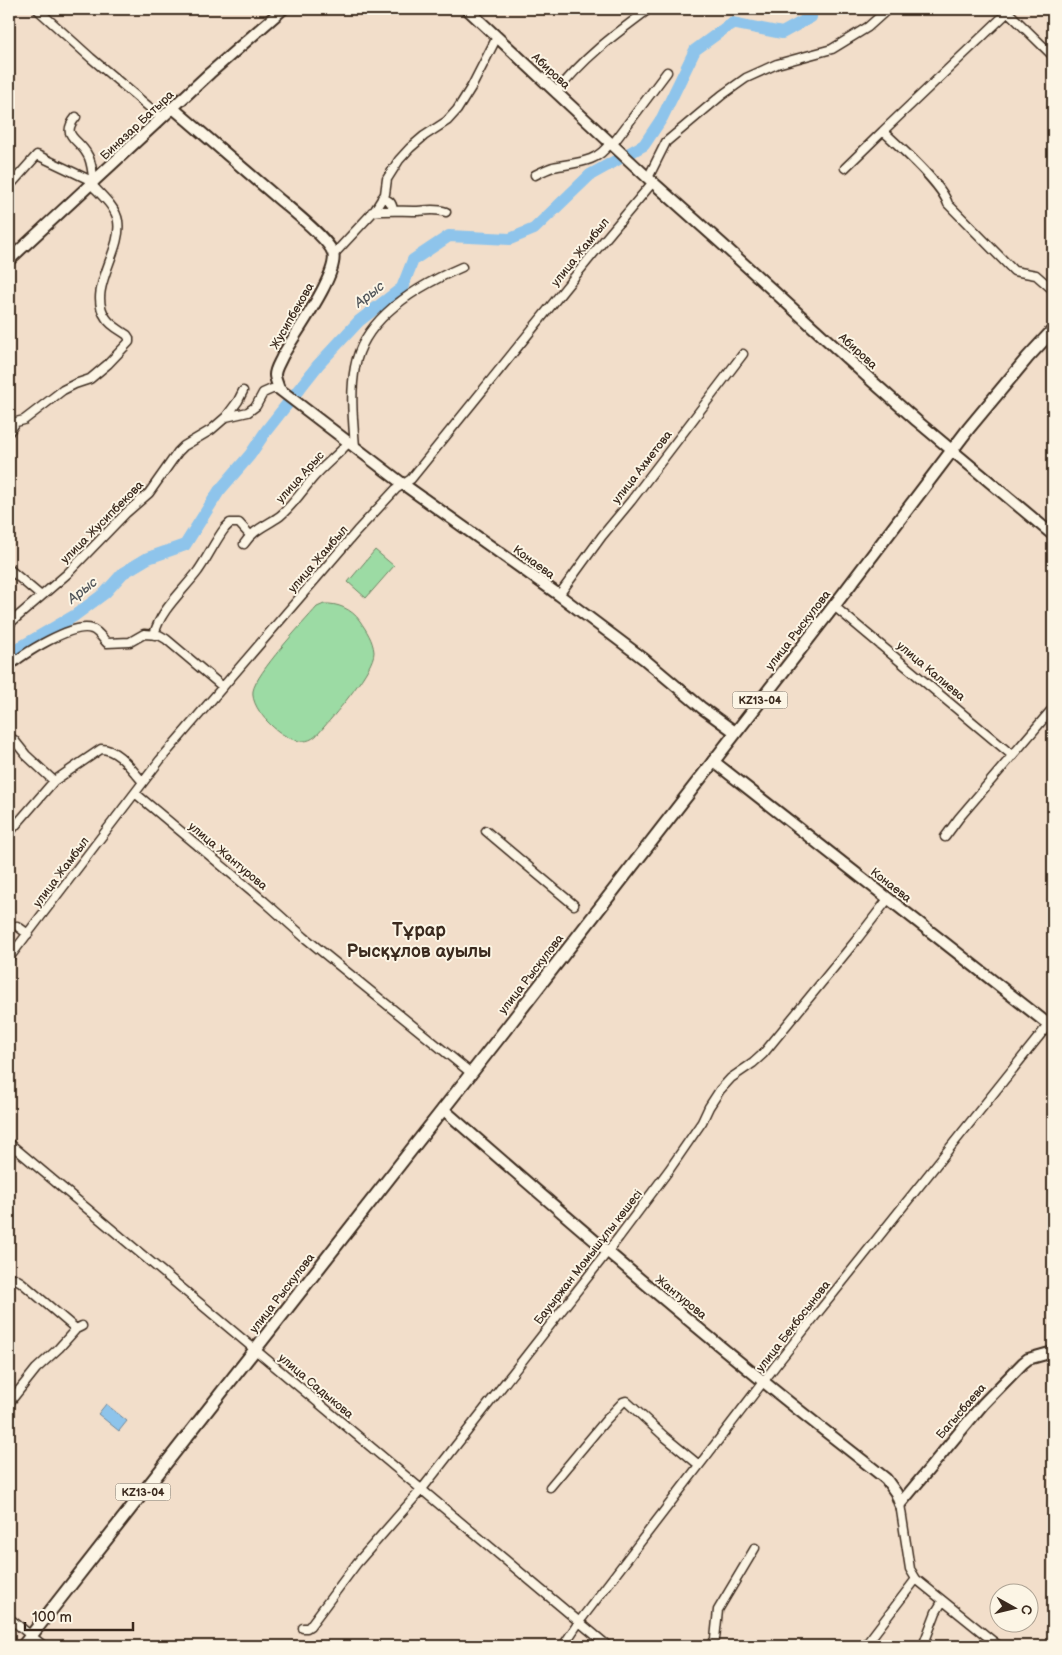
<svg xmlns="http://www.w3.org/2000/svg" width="1062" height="1655" viewBox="0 0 1062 1655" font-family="'Balsamiq Sans',sans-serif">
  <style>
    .green { fill: #9cdba4; stroke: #6c8261 }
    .water { fill: #8ec4eb; stroke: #6d8699 }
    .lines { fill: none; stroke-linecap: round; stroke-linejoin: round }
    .river { stroke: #8ec4eb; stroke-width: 12 }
    .street-casing { stroke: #3b2a1e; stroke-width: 11 }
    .secondary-casing { stroke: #3b2a1e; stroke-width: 14 }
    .primary-casing { stroke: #3b2a1e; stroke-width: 15 }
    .street { stroke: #fcf5e5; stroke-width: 8 }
    .secondary { stroke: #fcf5e5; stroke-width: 10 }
    .primary { stroke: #fcf5e5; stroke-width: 11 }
    .labels { text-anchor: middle; stroke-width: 4; stroke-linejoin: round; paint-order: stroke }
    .shield { fill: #fcf5e5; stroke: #75675a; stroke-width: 1 }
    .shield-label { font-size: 11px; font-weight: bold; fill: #3b2a1e }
    .street-label { font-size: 12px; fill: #3b2a1e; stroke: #fcf5e5 }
    .water-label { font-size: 14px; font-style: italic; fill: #54585c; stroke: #fcf5e5 }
    .district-label { font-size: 18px; font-weight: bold; fill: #3b2a1e; stroke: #fcf5e5 }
  </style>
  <rect width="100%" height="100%" fill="#f2deca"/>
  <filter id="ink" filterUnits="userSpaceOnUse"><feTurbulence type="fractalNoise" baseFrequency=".02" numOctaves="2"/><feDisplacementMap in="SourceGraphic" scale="10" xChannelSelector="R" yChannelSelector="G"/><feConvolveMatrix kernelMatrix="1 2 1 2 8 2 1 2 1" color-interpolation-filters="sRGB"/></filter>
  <g filter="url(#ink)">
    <path class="green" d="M375 550 394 566 366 598 348 582Z
      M324 604C337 603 352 609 360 621 366 630 373 640 374 652 374 669 337 712 324 727 318 734 313 741 303 741 284 743 250 710 253 691 256 673 303 623 317 607Z"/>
    <path class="water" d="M106 1404 127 1421 119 1431 98 1414Z"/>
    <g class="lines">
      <path class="river" d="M9 654 74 616 105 593 123 573 148 558 185 545 219 491 250 455 266 431 318 365 359 321 402 288 413 260 449 236 510 239 534 229 590 175 644 145 662 118 695 50 732 23 782 33 811 17 805 10 806 9"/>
      <g class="street-casing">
        <path id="street" d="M37 9 91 58 162 118
          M1005 9 1053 56
          M1008 12 883 131C899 146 942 184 948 204L1014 271 1036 275 1053 290
          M556 93C583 58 614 35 649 9
          M76 117C60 136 78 138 87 154 92 161 92 173 94 182
          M612 145 667 72
          M845 168 883 131
          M535 175C541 172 547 169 553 167 576 162 596 164 610 143
          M648 178 666 142 722 95 746 78 777 64 832 49 868 27 888 9
          M9 182H13L37 155 94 182
          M382 198C389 200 392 202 393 210
          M372 212C386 210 399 211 413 211 425 211 435 208 446 212
          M334 254 375 210 385 194 387 179 399 160 410 148 424 136 447 121 457 110 472 86 497 37
          M226 417 238 401 243 391
          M9 432 16 422 24 420 63 390 75 384 90 379 108 364 129 342V338L127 335C120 330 110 325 106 318 86 290 123 251 118 221 116 207 100 194 91 184
          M355 447C353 420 350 394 355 367 364 317 420 285 462 267
          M244 544C254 529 266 526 280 516 293 505 302 491 313 478 324 465 338 455 349 442
          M9 569 41 596
          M559 595 602 536 631 501 743 354
          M834 606 1013 756
          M9 624 67 574 126 513 149 493 178 452 184 446 211 430 226 417 248 412 256 406 263 393 272 389H279
          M154 635C160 610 183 591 198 571 208 557 215 541 225 528L230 523H239L250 535
          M9 667C22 654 74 622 92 629 98 631 103 639 107 643L130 642 144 634 159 635 166 639 223 687
          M9 737 14 740 26 755 54 781
          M135 793 264 901 304 937 471 1073
          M486 831 574 905
          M9 833 54 781 101 749C118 749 131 769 143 782
          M945 837 959 818 1053 708
          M17 926 28 934
          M9 958 160 760 357 531 396 489 411 479 597 249 653 182
          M9 1143 608 1646
          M9 1278H14L21 1282 76 1329
          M9 1403 36 1369 59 1348 76 1329 82 1326
          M550 1487 606 1420 623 1402 626 1401 665 1437 699 1465
          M900 1504 910 1569 916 1579 999 1646
          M9 1618 44 1646
          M303 1628H307L310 1626 357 1563 422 1489 619 1237 669 1170 702 1122 709 1107 720 1090 731 1078 753 1063 763 1054 858 938 888 899
          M563 1646 579 1622 776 1365 1049 1024
          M711 1646 715 1639 718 1610 755 1548
          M865 1646 916 1579
          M923 1646 936 1612 942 1602"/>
      </g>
      <g class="secondary-casing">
        <path id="secondary" d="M467 9 648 178 721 243 873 382 917 421 1053 535
          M173 108C208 138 244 169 280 200 292 210 329 240 333 253 340 273 293 336 282 357 280 362 275 369 275 375 275 379 278 385 279 389L403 484 559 595 644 659 702 708 735 732
          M9 260 210 73 283 9
          M713 761 1053 1028
          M443 1109C549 1202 655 1294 764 1382 804 1415 846 1447 886 1479L896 1493 900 1504 983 1404 1023 1363 1028 1359 1053 1352"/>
      </g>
      <g class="primary-casing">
        <path id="primary" d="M23 1646 509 1025 834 606 969 428 1028 357 1053 330"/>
      </g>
      <use href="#street" class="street"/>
      <use href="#secondary" class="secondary"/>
      <use href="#primary" class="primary"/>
    </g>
  </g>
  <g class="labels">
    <g class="shield">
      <rect x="732.5" y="691.5" width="55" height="17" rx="4"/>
      <rect x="115.5" y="1483.5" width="55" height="17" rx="4"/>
    </g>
    <g class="shield-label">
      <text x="760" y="704">KZ13-04</text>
      <text x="143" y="1496">KZ13-04</text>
    </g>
    <g class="street-label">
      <text transform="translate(551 71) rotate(43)" y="4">Абирова</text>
      <text transform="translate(137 125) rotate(-43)" y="4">Биназар Батыра</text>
      <text transform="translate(580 252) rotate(-51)" y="4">улица Жамбыл</text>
      <text transform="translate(292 316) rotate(-60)" y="4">Жусипбекова</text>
      <text transform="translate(858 351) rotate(42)" y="4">Абирова</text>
      <text transform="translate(642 467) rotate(-52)" y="4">улица Ахметова</text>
      <text transform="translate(300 477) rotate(-48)" y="4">улица Арыс</text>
      <text transform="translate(102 522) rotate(-45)" y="4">улица Жусипбекова</text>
      <text transform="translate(318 559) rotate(-49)" y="4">улица Жамбыл</text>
      <text transform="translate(534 562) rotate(36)" y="4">Конаева</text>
      <text transform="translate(798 630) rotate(-52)" y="4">улица Рыскулова</text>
      <text transform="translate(931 671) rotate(40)" y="4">улица Калиева</text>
      <text transform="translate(228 856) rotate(40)" y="4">улица Жантурова</text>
      <text transform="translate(61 872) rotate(-53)" y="4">улица Жамбыл</text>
      <text transform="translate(891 885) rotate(38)" y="4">Конаева</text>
      <text transform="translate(531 974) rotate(-52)" y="4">улица Рыскулова</text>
      <text transform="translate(588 1257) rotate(-52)" y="4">Бауыржан Момышұлы көшесі</text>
      <text transform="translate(282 1293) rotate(-52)" y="4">улица Рыскулова</text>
      <text transform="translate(681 1297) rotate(39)" y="4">Жантурова</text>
      <text transform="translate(793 1326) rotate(-52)" y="4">улица Бекбосынова</text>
      <text transform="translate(316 1386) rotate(40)" y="4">улица Садыкова</text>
      <text transform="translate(961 1411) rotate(-49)" y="4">Багысбаева</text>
    </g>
    <g class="water-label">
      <text transform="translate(369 294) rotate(-37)" y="5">Арыс</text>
      <text transform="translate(82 590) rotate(-38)" y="5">Арыс</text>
    </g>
    <g class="district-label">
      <text x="419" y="936">Тұрар<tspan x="419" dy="21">Рысқұлов ауылы</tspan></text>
    </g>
  </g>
  <rect width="1062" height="1655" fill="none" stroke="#fcf5e5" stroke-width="30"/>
  <rect x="15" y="15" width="1032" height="1625" fill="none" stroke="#3b2a1e" stroke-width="2" filter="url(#ink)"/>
  <g transform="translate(1014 1608) rotate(98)"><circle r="24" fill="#fcf5e5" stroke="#afa495"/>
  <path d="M0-4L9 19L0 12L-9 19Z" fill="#3b2a1e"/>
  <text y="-8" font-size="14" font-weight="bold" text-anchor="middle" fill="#3b2a1e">С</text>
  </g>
  <path d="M25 1622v8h108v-8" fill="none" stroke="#3b2a1e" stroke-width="2.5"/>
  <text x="32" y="1622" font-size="15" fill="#3b2a1e" stroke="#fcf5e5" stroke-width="4" paint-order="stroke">100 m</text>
</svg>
